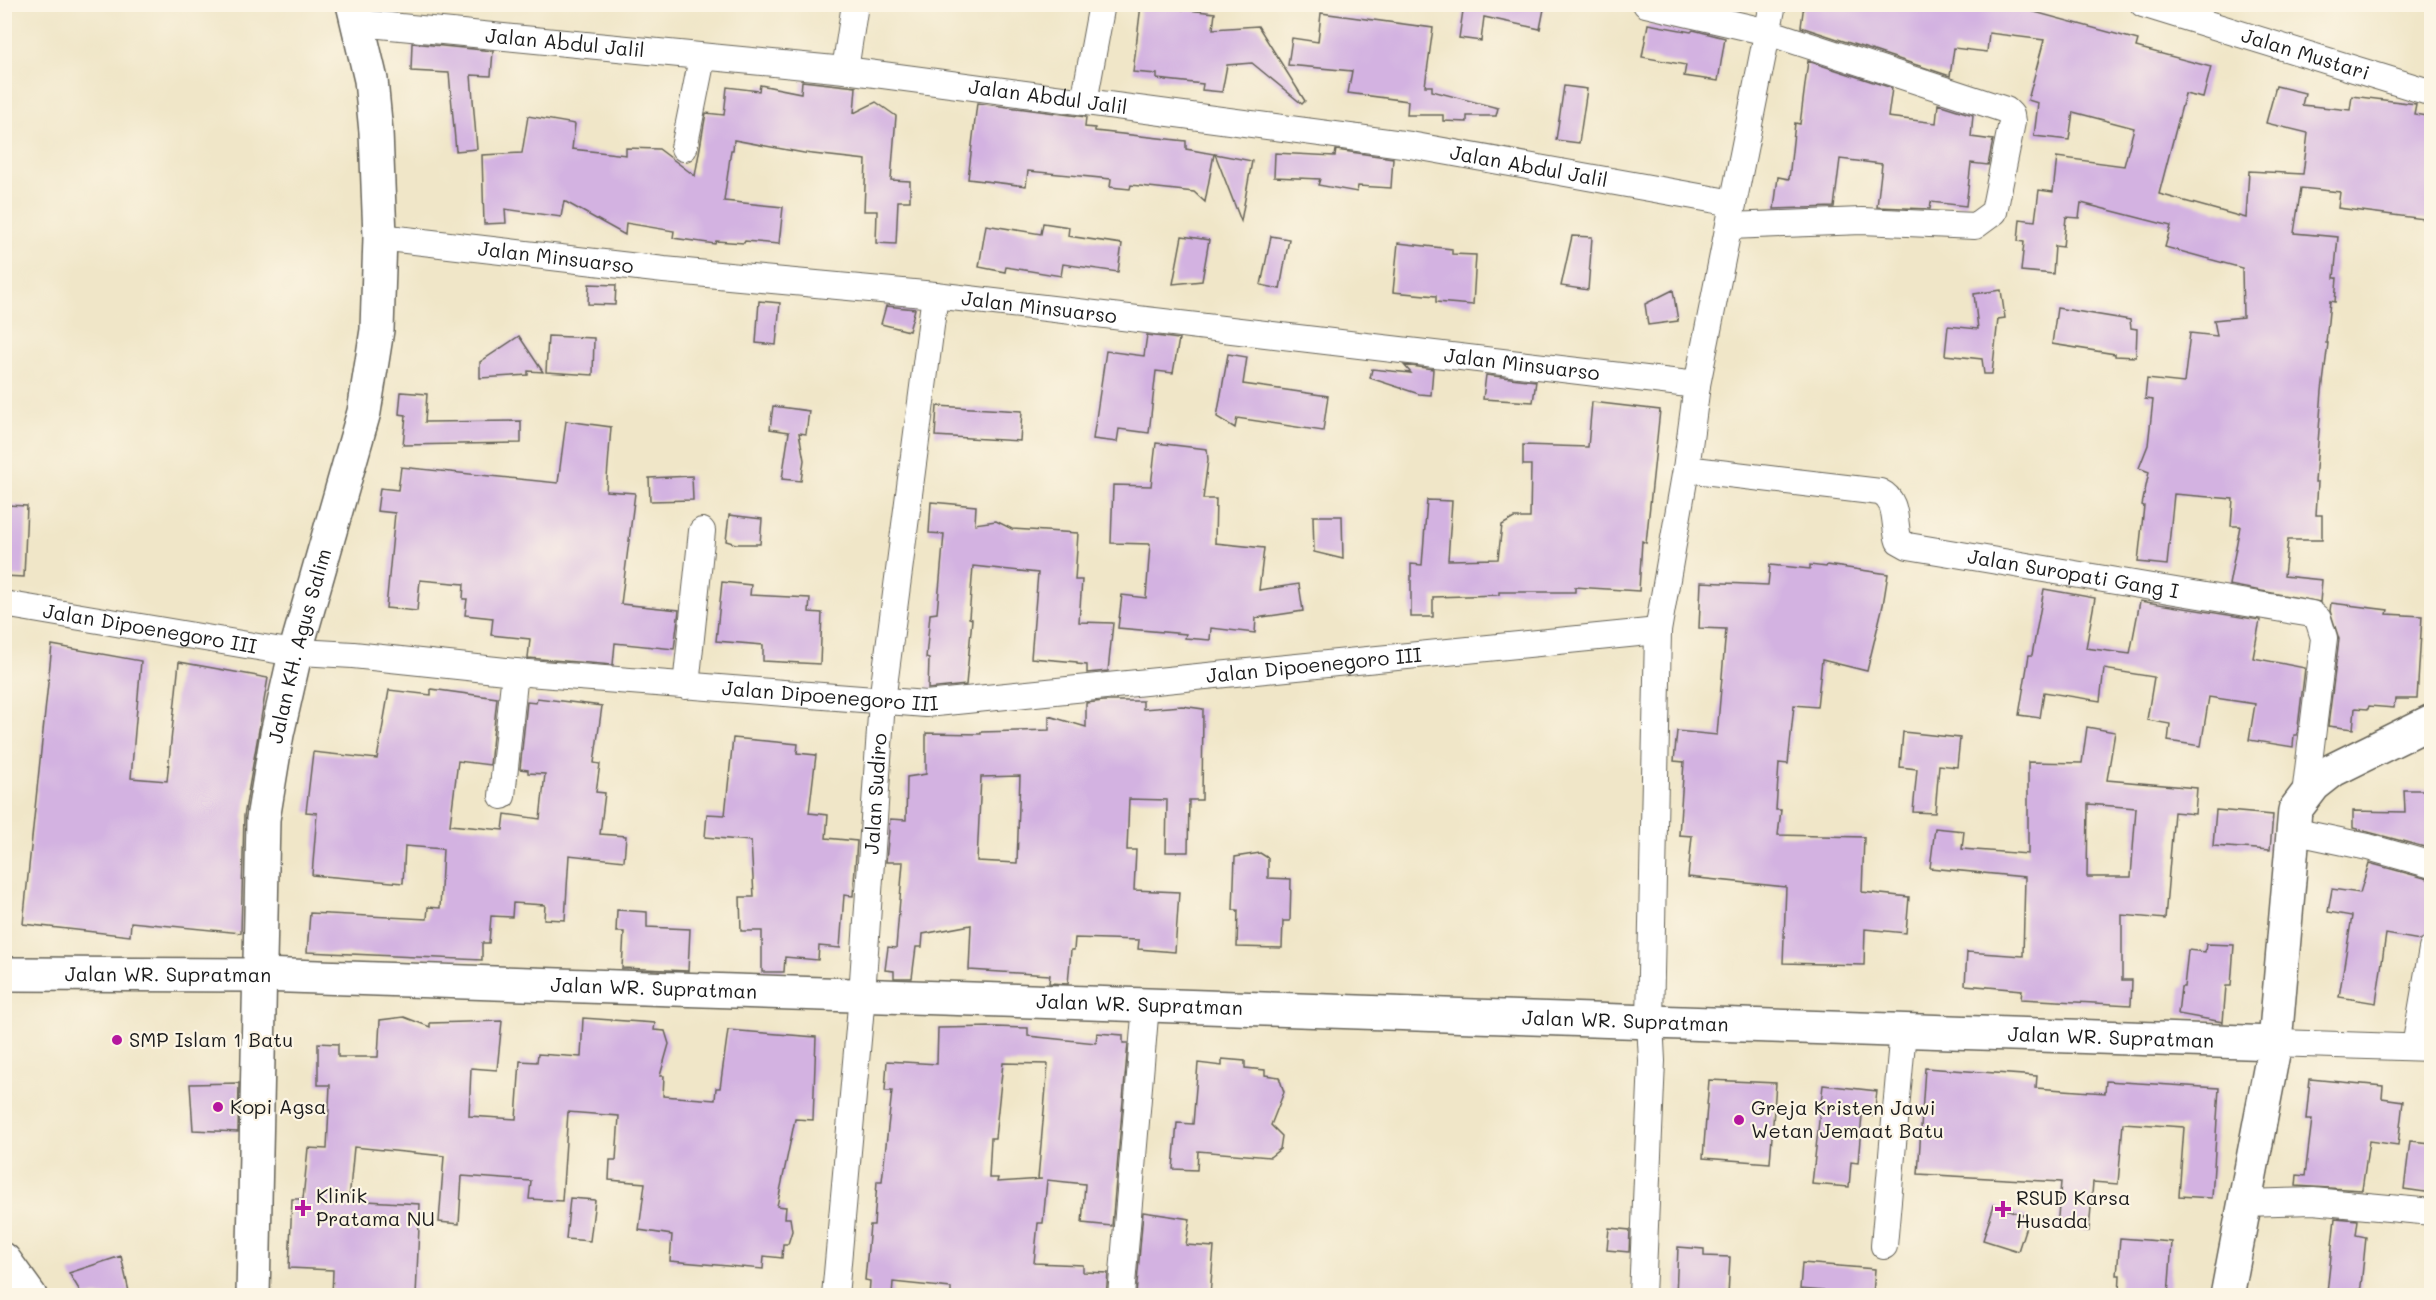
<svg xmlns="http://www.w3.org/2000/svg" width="2436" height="1300" viewBox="0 0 2436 1300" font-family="Mali,sans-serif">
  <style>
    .building { fill: #d3b2e1; fill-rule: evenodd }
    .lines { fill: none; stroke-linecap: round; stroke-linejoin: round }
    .street-casing { stroke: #666358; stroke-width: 28 }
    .secondary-casing { stroke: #666358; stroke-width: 36 }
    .primary-casing { stroke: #666358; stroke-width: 36 }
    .street { stroke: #fff; stroke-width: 26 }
    .secondary { stroke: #fff; stroke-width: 33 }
    .primary { stroke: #fff; stroke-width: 33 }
    .poi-dot { fill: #b5179e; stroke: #fcf5e5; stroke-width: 2 }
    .labels { text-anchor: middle; stroke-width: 4.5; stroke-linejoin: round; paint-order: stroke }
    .street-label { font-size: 20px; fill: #1c1c1c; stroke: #fcf5e5 }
    .poi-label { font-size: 20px; fill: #1c1c1c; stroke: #fcf5e5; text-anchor: start }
  </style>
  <rect width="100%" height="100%" fill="#fcf5e5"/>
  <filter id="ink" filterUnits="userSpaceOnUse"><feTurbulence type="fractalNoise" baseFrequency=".0167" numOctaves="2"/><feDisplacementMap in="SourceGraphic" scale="12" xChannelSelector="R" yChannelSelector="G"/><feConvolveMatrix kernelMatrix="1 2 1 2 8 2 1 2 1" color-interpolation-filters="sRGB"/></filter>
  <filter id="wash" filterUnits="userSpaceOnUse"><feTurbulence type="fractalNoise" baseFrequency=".008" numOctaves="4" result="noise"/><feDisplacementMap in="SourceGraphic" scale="24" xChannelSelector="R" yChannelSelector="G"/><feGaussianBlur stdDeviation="1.35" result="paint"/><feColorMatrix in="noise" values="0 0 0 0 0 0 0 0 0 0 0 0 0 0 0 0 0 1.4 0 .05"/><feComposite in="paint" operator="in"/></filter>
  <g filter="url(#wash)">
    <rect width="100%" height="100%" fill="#f0e6c8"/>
    <g id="blocks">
      <path class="building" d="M1464 4H1545L1540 29 1484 17 1481 41 1459 38Z
        M1804 4H2027V10L2138 40 2136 47 2211 67 2203 98 2185 94 2159 194 2246 218 2249 171 2303 174 2308 133 2266 123 2276 86 2305 93 2302 105 2350 110 2352 96 2416 104 2414 114 2432 117V220L2338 208 2340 192 2301 188 2294 233 2338 237 2334 278H2337L2335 302 2330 301 2326 343H2328L2322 391 2315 482H2318L2316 515H2322V540H2288L2284 576 2322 580 2320 602 2229 585 2240 526H2231L2233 499 2174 494 2167 565 2138 562 2144 506 2142 505 2149 472 2139 468 2148 445 2153 400 2145 399 2147 379 2184 383 2190 333 2217 336 2214 320 2243 317 2242 268 2165 247 2171 226 2081 203 2079 218 2066 217 2063 247 2055 246 2053 274 2021 271 2024 242 2018 241 2020 219 2035 221 2039 190 2053 192 2057 157 2124 166 2134 128 2073 112 2069 140 2034 136 2038 103 2028 100 2044 40 1989 33 1987 52 1954 48 1950 76 1801 27Z
        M1141 5 1215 13 1213 29 1258 26 1305 101 1302 104 1252 63 1227 65 1222 92 1202 90 1203 84 1157 79V74L1133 72Z
        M1321 13 1433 28 1425 86H1432V91L1498 108 1496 116H1467V122L1443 121V115H1407L1408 101 1348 93 1352 71 1288 65 1292 38 1318 42Z
        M1648 24 1691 32 1693 30 1725 38 1718 81 1684 76 1686 65 1642 57Z
        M412 43 493 51 491 76 471 75 477 149 456 151 449 73 411 71Z
        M1808 61 1892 88 1888 117 1936 123 1938 104 1973 115 1971 137 1993 140 1988 165 1971 163 1966 206 1931 202 1930 209 1877 207 1882 164 1840 159 1834 207 1774 209 1778 177 1789 179 1795 123 1800 124Z
        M802 81 856 87 854 113 876 102 896 116 891 180 910 181V201H898L896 244 876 243 877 211H864L866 160 804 153 734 140 733 150H731L724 201 783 207 779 244 745 241 744 243 716 241 715 244 673 238 674 231 626 223 625 235 564 201 561 217 505 209 506 223 484 224 482 155 522 153 528 116 575 124 572 149 626 155V148L659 149 695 176 706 113 724 115 727 87 759 91 760 85 801 93Z
        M1564 86 1587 89 1579 143 1556 140Z
        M977 103 1086 117 1085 127 1095 128V131L1186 141V149L1214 154 1205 202 1194 192 1131 185 1130 189 1110 187 1111 179 1028 171 1026 186 968 179Z
        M1336 150 1393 158 1391 188 1358 186 1357 192 1318 185 1320 179 1274 177 1275 153 1335 156Z
        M1215 154 1252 161 1241 221Z
        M1043 223 1069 227 1068 236 1122 244 1118 272 1063 264 1061 276 1006 267 1005 272 979 267 986 225 1041 234Z
        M1182 236 1209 240 1202 281 1173 284Z
        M1271 236 1289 239 1280 289 1261 285Z
        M1572 236 1592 237 1588 290 1561 286Z
        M1398 243 1452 249V254L1476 255 1473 305 1436 302V296L1393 292Z
        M589 284 616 285 615 305 588 304Z
        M1673 290 1678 321 1648 325 1645 304Z
        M2001 290 2005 318 1998 319 1992 374H1984L1982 359 1945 355 1948 326 1978 329 1974 294Z
        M759 301 780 303 776 345 756 343Z
        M886 306 915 309 909 331 881 324Z
        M2057 308 2130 320 2131 328 2137 329 2136 357 2115 356V354L2052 344Z
        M1147 335 1179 339 1173 373 1156 371 1149 433 1119 429 1117 442 1093 439 1106 351 1144 356Z
        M519 336 543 372 528 371V375L480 378V362Z
        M548 336 594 338 593 375 546 372Z
        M1228 354 1247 357 1243 384 1328 396 1323 431 1237 418 1235 428 1217 417Z
        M1404 365 1433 369 1431 395 1419 394 1370 378 1372 369 1411 373Z
        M1486 375 1536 381 1533 402 1483 399Z
        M401 392 427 394 425 422 521 421V443L403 445 406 415 399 414Z
        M1592 402 1660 410 1646 543 1642 541 1639 591 1575 587V592H1499V595L1433 597V617H1411V564L1422 565 1427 500 1452 501 1448 560 1498 559 1502 525 1514 518H1530L1531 465H1523V445L1588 447Z
        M773 406 809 411 806 434 799 433 804 460 801 481 782 479 789 432 770 429Z
        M937 406 1022 411 1020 441 935 436Z
        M566 421 611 427 606 491 635 493 621 604 679 610 674 649 615 643 613 665 528 658 530 639 491 635 493 618 465 615 467 599H463L464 584 420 580 417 611 386 608 395 513 377 511 380 488 398 490 401 467 558 483Z
        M1156 443 1207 449 1208 460 1203 499H1216L1215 543 1264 548 1259 590 1299 584 1303 611 1256 618 1255 633 1211 628 1210 640 1185 638 1186 634 1118 628 1122 595 1146 598 1150 544 1111 543 1113 485 1151 486Z
        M692 476 693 500 650 501 649 478Z
        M931 502 976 506 975 524 996 521 1012 529 1078 533 1075 580H1082L1079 622 1113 623 1108 671 1087 673V665L1077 664V662L1031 658 1038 573 973 566 969 618 972 619 966 685 928 689 929 659 926 658 930 614 937 613 944 534 929 533Z
        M6 505 27 506 24 577 4 576Z
        M729 515 762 519 760 544H736L726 541Z
        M1313 516H1342L1343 559 1314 552Z
        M1770 565 1810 569V565L1826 567 1827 565 1888 574 1883 605 1867 671 1822 660 1817 707 1794 705 1788 764 1779 763 1776 810H1781L1778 835 1864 837 1862 892 1909 897 1906 933 1865 929 1864 965 1783 963 1786 887 1688 877 1692 836 1679 835 1684 762 1674 761 1677 731 1717 735 1726 629 1699 628 1701 582 1768 585Z
        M722 582 751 585 750 595 810 598 809 612 822 613 820 664 763 661V645L716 641Z
        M2044 589 2095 598 2086 648 2130 654 2140 601 2260 620 2253 658 2305 668 2297 735H2294L2293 747 2249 740 2255 704 2209 697 2201 746 2168 741 2170 724 2147 720 2154 677 2104 669 2100 701 2044 692 2040 718 2019 715 2029 655H2032Z
        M2331 603 2388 610 2387 614 2422 616 2417 699H2395L2394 708 2369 706 2368 709 2355 708 2353 729 2328 726 2339 639 2330 611Z
        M52 645 141 661 131 778 167 781 179 662 268 678 244 816 241 933 131 922 130 936 23 924Z
        M431 689 497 698 490 765 458 761 450 825 503 830 505 814 540 819 545 774 528 773V770L520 769 527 702 536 703 537 698 602 706 594 763 600 764 596 792 605 793 600 834 626 836 624 861 569 855 565 920 544 919 545 905 513 903 512 917 491 916 489 943H482V960L307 952 310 913 427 919 428 907 440 908 443 849 405 846 403 883 312 875 317 813 306 812 313 752 377 759 389 690 431 695Z
        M1104 701H1143V709L1182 706 1203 709 1202 800H1189L1188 852H1166L1167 800 1129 799 1127 850H1136L1134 890 1179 892 1175 952 1138 949 1139 940 1075 938 1074 950H1071L1068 984 1049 983 1050 975 969 970 971 925 923 934 922 947H916L912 978H894V971L885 970 888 947 896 948 903 862H886L890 819 906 820 907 777 926 774V733L981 734V732L1049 730V716L1086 727V703ZM1020 776 1017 863 977 861 981 777Z
        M2087 727 2115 732 2107 780 2197 788 2195 814 2174 812 2165 919 2122 915V980H2132L2131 1005 2021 999 2022 990 1965 985 1967 952 2023 956 2025 877 1930 868 1935 828 1964 831 1962 849 2028 854V762L2082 763ZM2088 804 2136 808 2131 877H2087Z
        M1903 732 1960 738 1957 767 1939 765 1935 813 1913 812 1917 769 1900 767Z
        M733 738 798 744 797 753 816 755 809 813 828 815 826 838 857 841 853 896 844 895 840 948 819 946 818 960 785 957 784 972H762V931H741L740 897H754L751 841 705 837 707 814 725 815Z
        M2404 790H2432V849L2353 828V811L2405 812Z
        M2216 810 2273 815 2270 850 2213 846Z
        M1260 853 1268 858V878L1291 879 1290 921H1283L1282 948 1237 947 1238 910H1233L1235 857Z
        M2369 863 2432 880V934L2420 940 2386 934 2376 1003 2339 997 2352 916 2328 912 2332 889 2360 893Z
        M617 910 647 912V927L690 929 688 971 622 968 624 932H616Z
        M2206 944 2234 945 2231 986H2226L2223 1022 2178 1014 2181 987H2184L2188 950 2205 952Z
        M404 1017 430 1027V1023L502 1021 497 1070 471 1068 469 1116 516 1119 520 1061 537 1062 538 1054 581 1057 583 1018 655 1023 654 1030 665 1031 669 1044 660 1076H664L663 1096 715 1100 716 1088H720L728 1030 816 1037 813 1120 795 1119 777 1206 786 1207 785 1218H790L792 1231 788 1244H783L782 1258 764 1256 763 1269 670 1261 672 1235 639 1230 645 1183 609 1180 610 1160H616L619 1116 568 1112 562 1201 529 1199 531 1181 462 1176 459 1224 439 1222 444 1156 354 1147 349 1200 420 1204 416 1296H332L333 1270 289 1268 292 1199H303L308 1148 327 1149 330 1085H318V1043L338 1044V1057H378L380 1020Z
        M995 1027 1028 1028V1036L1096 1043 1097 1033 1123 1035V1043H1128L1112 1226 1082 1223 1085 1184 1047 1180 1043 1223H1038L1034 1263 1083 1265V1272L1108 1273 1106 1296H1089V1292L1030 1291V1296H951V1288L893 1282 892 1296H869L870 1281 865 1280 870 1225H874L877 1181H882L892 1091H885L887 1061 937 1064 938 1028ZM1003 1063 1048 1064 1038 1179H1042L997 1182 998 1178H989L991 1138H995Z
        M1222 1059 1245 1061V1068L1265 1070V1075L1279 1077 1284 1092 1271 1125 1282 1136 1280 1149 1270 1157 1198 1151 1197 1170 1173 1169 1177 1123 1193 1124 1198 1063 1222 1066Z
        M1925 1068 2037 1076 2036 1088 2105 1093 2106 1081 2219 1088 2212 1198 2179 1196 2184 1127 2123 1123 2118 1184 2093 1182 2089 1231 2057 1228 2061 1182 1918 1174Z
        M2310 1079 2383 1086 2382 1098 2403 1101 2398 1145 2369 1141 2362 1190 2296 1186 2297 1175 2305 1176 2312 1119H2306Z
        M1709 1080 1776 1083 1770 1163 1703 1158Z
        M239 1083 238 1132 193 1130 190 1084Z
        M1823 1085 1877 1091 1874 1116 1862 1115 1858 1163 1851 1162 1849 1187 1812 1184Z
        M2410 1141 2432 1143V1193L2404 1189Z
        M570 1198 595 1200 590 1241 566 1239Z
        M1994 1205 2029 1217 2018 1251 1983 1240Z
        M1143 1212 1190 1219 1186 1245 1214 1247 1210 1295 1183 1293V1296H1136Z
        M2335 1218 2358 1220 2356 1235 2366 1237 2360 1296 2327 1293Z
        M1609 1228 1630 1230 1629 1252 1607 1250Z
        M2120 1238 2172 1242 2168 1296H2119L2120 1275H2117Z
        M1678 1247 1704 1249V1256L1730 1257 1728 1296H1676Z
        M121 1256 130 1296H83L69 1273Z
        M1802 1263 1875 1269 1873 1295 1800 1289Z"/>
    </g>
  </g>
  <g filter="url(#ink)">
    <use href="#blocks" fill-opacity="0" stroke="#666358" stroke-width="1.5"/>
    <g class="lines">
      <g class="street-casing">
        <g id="street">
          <path d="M1646 4 1768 32 2006 110 2011 115 2012 122 1994 212 1975 226 1862 221 1729 226"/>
          <path id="s1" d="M2143 4 2432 93"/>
          <path id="s2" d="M359 23 845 70 1410 145 1733 203"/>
          <path d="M845 70 855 4"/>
          <path d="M1084 102 1102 4"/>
          <path d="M684 148 702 58"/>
          <path id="s3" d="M380 237 664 270 935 295 1697 385"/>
          <path id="s4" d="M1686 469 1880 492C1899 501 1893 524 1899 541L1908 546 2312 614 2318 619 2324 638 2305 795"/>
          <path id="s5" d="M4 604 282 651 353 655 515 672 926 704 1658 631"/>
          <path d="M686 686 702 531"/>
          <path d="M502 796 515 672"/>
          <path d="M2292 831 2368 847 2432 865"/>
          <path d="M2275 1043 2432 1048"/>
          <path d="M2415 1047 2432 949"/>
          <path d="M2244 1203 2313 1201 2432 1212"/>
          <path d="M1884 1246 1903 1030"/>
          <path id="s6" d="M835 1296 862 995 882 701 935 295"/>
          <path d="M1121 1296 1146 1005"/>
          <path d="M1642 1296 1652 1061 1650 1022 1658 631 1686 469 1697 385 1773 4"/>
        </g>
      </g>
      <g class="secondary-casing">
        <g id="secondary">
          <path d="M2275 1043 2295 810 2314 785 2333 770 2432 721"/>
          <path id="s7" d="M253 1296 263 819 277 734 296 650 364 412 377 330 380 237 376 132 371 80 353 4"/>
        </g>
      </g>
      <g class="primary-casing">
        <g id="primary">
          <path id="s8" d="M4 974 260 975 2275 1043 2227 1296"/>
          <path d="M4 1260 30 1296"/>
        </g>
      </g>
      <use href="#street" class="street"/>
      <use href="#secondary" class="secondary"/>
      <use href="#primary" class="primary"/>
    </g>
  </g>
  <g class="poi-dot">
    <circle cx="117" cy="1040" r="6"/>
    <circle cx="218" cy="1107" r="6"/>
    <circle cx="1739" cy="1120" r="6"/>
    <path d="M300 1199h6v6h6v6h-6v6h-6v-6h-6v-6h6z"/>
    <path d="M2000 1200h6v6h6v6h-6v6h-6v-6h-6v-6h6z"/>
  </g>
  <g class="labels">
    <g class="street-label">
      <text dy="7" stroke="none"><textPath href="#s2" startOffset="207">Jalan Abdul Jalil</textPath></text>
      <text dy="7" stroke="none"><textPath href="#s1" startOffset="170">Jalan Mustari</textPath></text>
      <text dy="7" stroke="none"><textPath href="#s2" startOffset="693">Jalan Abdul Jalil</textPath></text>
      <text dy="7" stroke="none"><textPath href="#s2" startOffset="1179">Jalan Abdul Jalil</textPath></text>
      <text dy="7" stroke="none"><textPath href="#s3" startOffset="177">Jalan Minsuarso</textPath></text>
      <text dy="7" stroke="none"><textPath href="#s3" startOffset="663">Jalan Minsuarso</textPath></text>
      <text dy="7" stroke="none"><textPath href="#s3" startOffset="1149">Jalan Minsuarso</textPath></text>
      <text dy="7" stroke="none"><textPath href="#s4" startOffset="428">Jalan Suropati Gang I</textPath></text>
      <text dy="7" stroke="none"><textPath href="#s5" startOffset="148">Jalan Dipoenegoro III</textPath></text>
      <text dy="7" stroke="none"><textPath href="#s7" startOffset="654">Jalan KH. Agus Salim</textPath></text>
      <text dy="7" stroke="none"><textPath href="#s5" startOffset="1318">Jalan Dipoenegoro III</textPath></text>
      <text dy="7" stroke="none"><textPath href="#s5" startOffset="832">Jalan Dipoenegoro III</textPath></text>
      <text dy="7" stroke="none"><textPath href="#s6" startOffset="504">Jalan Sudiro</textPath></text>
      <text dy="7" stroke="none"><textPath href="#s8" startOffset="164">Jalan WR. Supratman</textPath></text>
      <text dy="7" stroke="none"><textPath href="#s8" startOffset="650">Jalan WR. Supratman</textPath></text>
      <text dy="7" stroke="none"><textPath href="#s8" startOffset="1136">Jalan WR. Supratman</textPath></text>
      <text dy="7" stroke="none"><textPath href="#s8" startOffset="1622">Jalan WR. Supratman</textPath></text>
      <text dy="7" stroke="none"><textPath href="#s8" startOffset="2108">Jalan WR. Supratman</textPath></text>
    </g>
    <g class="poi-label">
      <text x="129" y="1047">SMP Islam 1 Batu</text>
      <text x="230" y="1114">Kopi Agsa</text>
      <text x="1751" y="1115">Greja Kristen Jawi<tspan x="1751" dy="23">Wetan Jemaat Batu</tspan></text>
      <text x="316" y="1203">Klinik<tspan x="316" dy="23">Pratama NU</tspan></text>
      <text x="2016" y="1205">RSUD Karsa<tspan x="2016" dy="23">Husada</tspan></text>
    </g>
  </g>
  <rect width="2436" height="1300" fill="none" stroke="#fcf5e5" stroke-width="24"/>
</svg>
